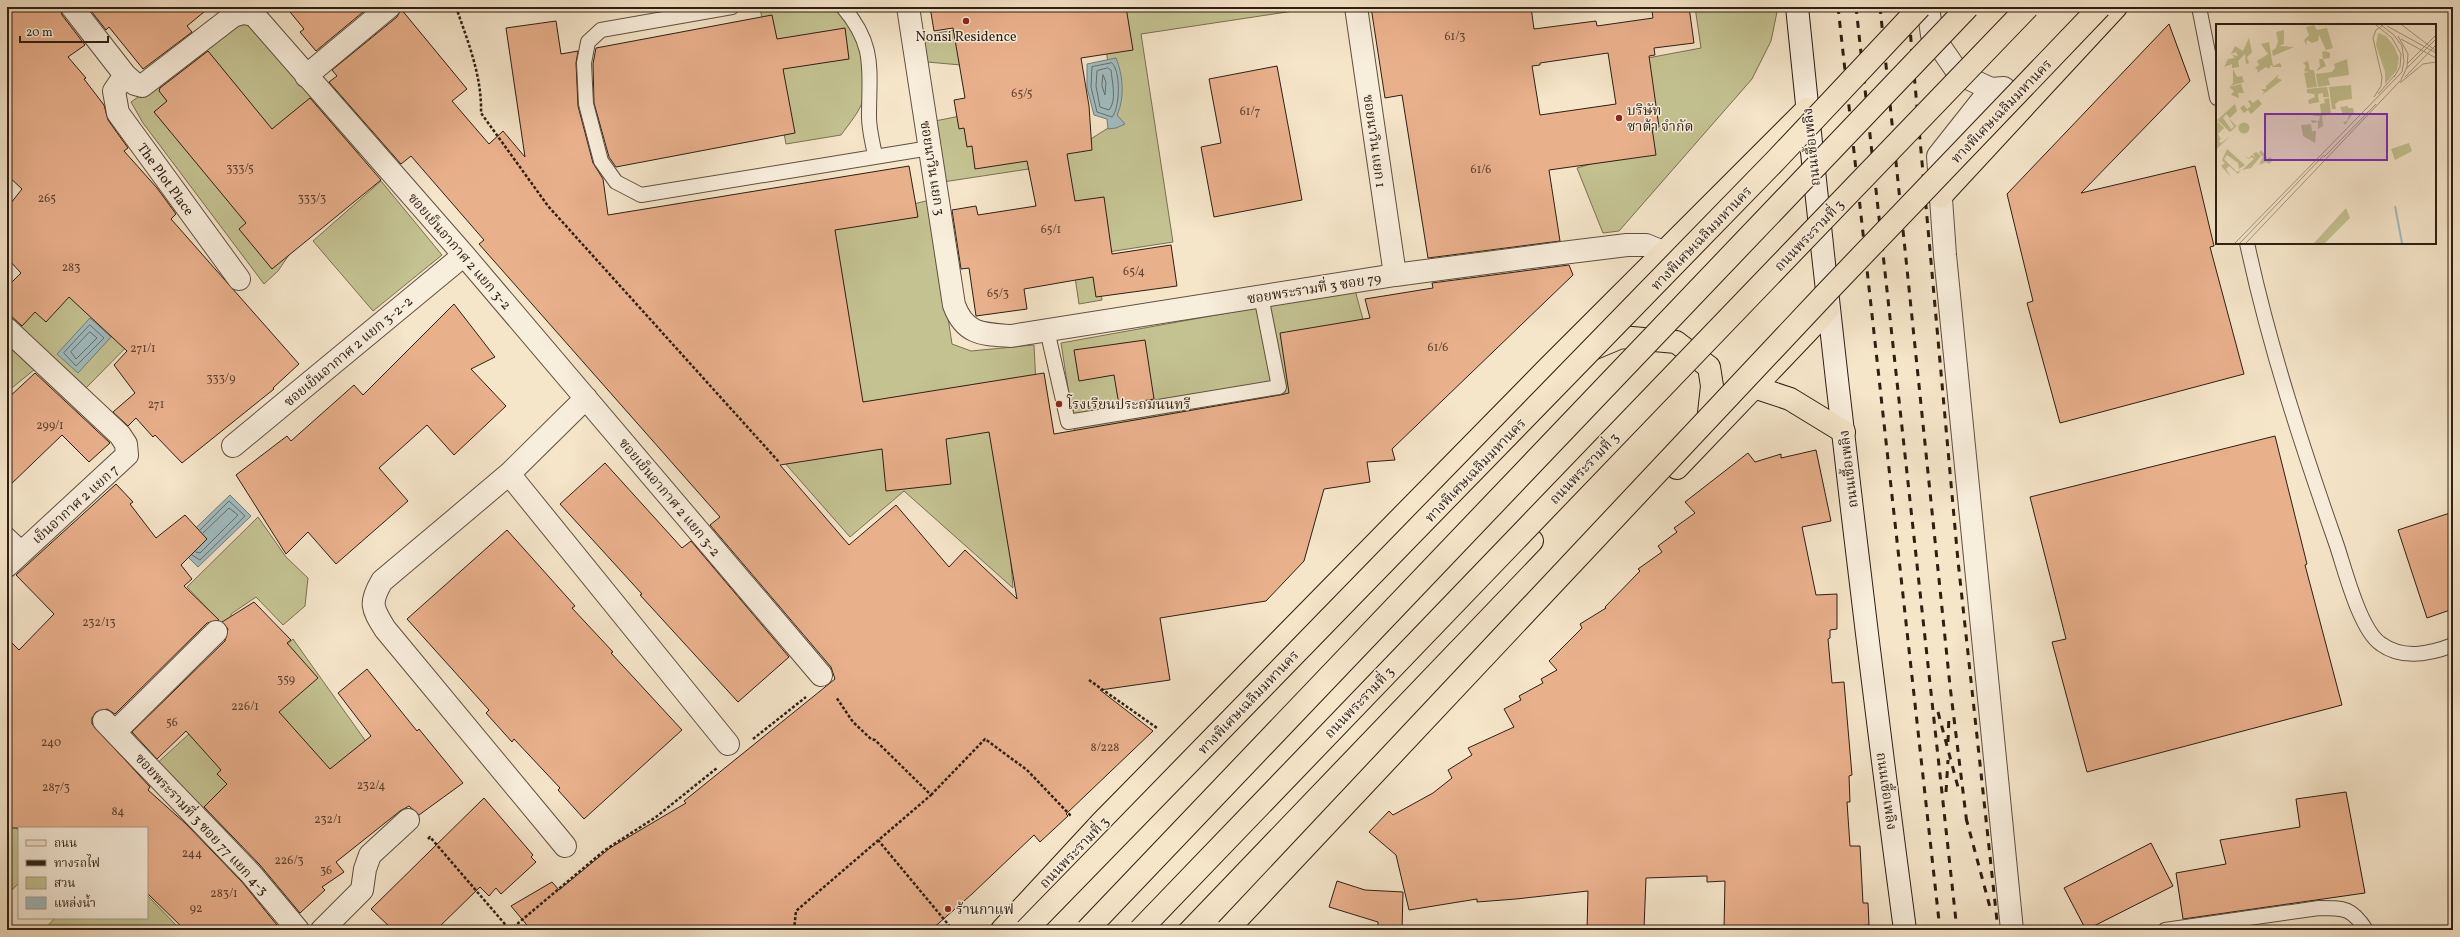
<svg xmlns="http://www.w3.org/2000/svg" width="2460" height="937" viewBox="0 0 2460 937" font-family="Vollkorn,'Noto Serif Thai',serif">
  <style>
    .green { fill: #c4c291; stroke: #797052 }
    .water { fill: #a0bcc0; stroke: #727d7b }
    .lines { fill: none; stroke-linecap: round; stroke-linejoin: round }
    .shore { stroke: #676e6a; stroke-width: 1 }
    .building { fill: #e9b08c; stroke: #2e1f13; fill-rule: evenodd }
    .lane-casing { stroke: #605040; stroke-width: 16 }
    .street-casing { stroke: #605040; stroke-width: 24 }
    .secondary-casing { stroke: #2e1f13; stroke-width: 24 }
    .primary-casing { stroke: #2e1f13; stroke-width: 24 }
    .path { stroke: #2e1f13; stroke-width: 2.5; stroke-dasharray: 3 2; stroke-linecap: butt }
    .lane { stroke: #f8eedc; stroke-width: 14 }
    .street { stroke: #f8eedc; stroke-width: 22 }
    .secondary { stroke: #f8eedc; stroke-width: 22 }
    .primary { stroke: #f5e5c9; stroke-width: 22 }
    .rail { stroke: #2e1f13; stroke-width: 3; stroke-dasharray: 7 7; stroke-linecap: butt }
    .primary-bridge-casing { stroke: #2e1f13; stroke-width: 24; stroke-linecap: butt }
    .highway-bridge-casing { stroke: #2e1f13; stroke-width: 24; stroke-linecap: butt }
    .primary-bridge { stroke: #f5e5c9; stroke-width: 22 }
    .highway-bridge { stroke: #f5e5c9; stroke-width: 22 }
    .poi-dot { fill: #8f2418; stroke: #f8eedc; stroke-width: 1.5 }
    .labels { text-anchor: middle; stroke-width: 3; stroke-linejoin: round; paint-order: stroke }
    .number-label { font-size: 12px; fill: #5d4331 }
    .poi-label { font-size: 14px; fill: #2e1f13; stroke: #f8eedc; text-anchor: start }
    .street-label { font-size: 14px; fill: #2e1f13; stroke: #f8eedc }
    .inset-river { fill: none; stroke: #a0bcc0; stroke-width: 2 }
    .inset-road { fill: none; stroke: #a59680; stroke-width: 1 }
    .view { fill: #7b2cbf; fill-opacity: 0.15; stroke: #7b2cbf; stroke-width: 2 }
    .inset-edge { fill: none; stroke: #2e1f13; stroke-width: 2 }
  </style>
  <rect width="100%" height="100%" fill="#f5e5c9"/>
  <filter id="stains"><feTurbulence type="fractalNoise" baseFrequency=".005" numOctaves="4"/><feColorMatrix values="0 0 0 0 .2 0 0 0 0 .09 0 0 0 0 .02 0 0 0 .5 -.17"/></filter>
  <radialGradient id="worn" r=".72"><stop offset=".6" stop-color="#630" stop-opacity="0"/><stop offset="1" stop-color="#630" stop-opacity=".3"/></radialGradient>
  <path class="green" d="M827 7C861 18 867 64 864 96 862 109 849 124 841 135L786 144 760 8Z
    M1100 7H1320L1141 34 1173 242 1095 254 1102 300 1079 304 1072 257 1068 163 943 182 935 121 965 115 1086 142 1116 123 1104 33 1017 70 927 62 924 35Z
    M1695 7H1778L1771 41 1752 79 1619 231 1603 233 1577 168 1648 147 1637 60 1701 48Z
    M248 18 359 152 278 271 264 284 143 123 131 102Z
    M381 181 442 255 373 311 313 241Z
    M930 200 952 344 971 351 1034 345 1036 385 1000 430 1013 588 904 491 850 537 768 444 721 226 901 207Z
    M114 238 149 324 86 388 14 322Z
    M1355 290 1375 364 1312 395 1075 433 1061 343Z
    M7 343 35 369 7 392Z
    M258 517 286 557 308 578 305 606 283 625 256 597 231 614 230 624 225 627 187 587Z
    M293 639 367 743 238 849 154 766Z
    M7 818 19 831V883L7 895Z
    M147 895 176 925 171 930H44L55 918H147Z"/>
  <path class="water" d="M1116 58C1123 75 1125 98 1117 115L1125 124 1116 128 1108 129 1107 119 1094 115 1087 88V64Z
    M90 318 111 337 78 373 57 354Z
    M230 495 251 516 198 567 177 546Z"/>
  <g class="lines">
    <path class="shore" d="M1112 63C1121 71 1120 108 1112 117L1097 112 1091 87 1092 67Z
      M1108 68 1111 70C1112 81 1117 101 1109 110L1100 107 1096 86 1097 71Z
      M1103 75 1106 82 1105 95 1102 86Z
      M90 325 104 338 76 366 64 353Z
      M90 332 97 338 76 359 71 352Z
      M196 552 200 553 238 515 229 508 203 533
      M192 555 200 560 245 516 229 501 200 530"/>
  </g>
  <path class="building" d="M7 7H60L62 15 85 45 68 57 86 78 84 79 104 105 108 120 128 148 124 151 157 188 176 214 171 219 299 364 273 388 274 389 182 463 155 435 153 437 136 418 128 426 113 412 135 393 114 365 127 351 69 297 46 322 35 312 22 326 7 312V287L21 273 7 258V208L22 189 7 175Z
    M88 7H210L187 26 192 32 143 69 109 27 106 30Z
    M286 7H369L316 51 300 32 304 29Z
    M930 7H1126L1133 50 1081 58 1089 106 1092 150 1067 154 1075 201 1104 197 1112 254 1171 245 1177 286 1096 297 1093 277 1024 289 1027 309 976 316 969 268 961 269 952 210 976 206 978 215 1036 206 1027 161 975 169 972 146 967 147 964 128 959 129 954 100 965 98 953 28 934 31Z
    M1371 7H1531L1534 29 1596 21 1597 26 1653 18 1652 11 1689 7 1694 43 1654 48 1655 55 1649 56 1659 127 1652 128 1656 155 1549 170 1560 241 1428 258 1402 95 1385 98ZM1608 53 1616 104 1540 115 1532 66 1540 65V63Z
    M401 9 467 89 452 101 489 144 503 131 525 157 506 28 556 21 561 54 578 51 576 63 578 106 593 163 603 179 608 215 909 166 918 217 835 230 863 402 1044 373 1054 434 1280 395 1289 393 1280 333 1370 318 1365 299 1433 288 1432 283 1569 265 1573 275 1392 449 1395 460 1367 462 1370 482 1324 489 1304 561 1266 601 1160 618 1170 680 1100 690 1153 731 1066 814 1068 816 1040 842 1034 835 972 894 931 930H531L511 906 552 882 559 890 610 848 686 803 684 801 835 679 831 667 710 525 720 517 479 244 484 240 411 156 401 164 329 82 337 76 332 70 397 17ZM989 432 1017 599 965 550 949 567 896 505 849 545 780 465 882 449 886 491 951 484 946 439Z
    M772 15 777 39 845 28 849 59 783 69 795 133 616 167 609 157 594 103 593 64 596 48Z
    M2169 24 2190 81 2081 193 2195 166 2214 246 2210 247 2244 374 2060 423 2027 303 2033 301 2007 194Z
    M208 51 272 129 310 98 381 180 272 269 239 229 246 223 154 112 167 101 159 91 160 88Z
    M1277 66 1302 200 1214 217 1201 147 1221 143 1209 79Z
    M454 304 495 357 471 369 506 406 454 455 427 425 379 468 408 501 336 564 308 532 286 554 236 475 287 436 291 441 354 385 363 395Z
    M1145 340 1154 399 1119 405 1114 375 1079 381 1074 350Z
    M35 373 110 443 89 462 62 435 7 488V399Z
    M2275 436 2307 564 2305 565 2342 705 2087 772 2052 642 2066 639 2030 497Z
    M1816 450 1831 521 1802 527 1816 595 1837 594V629L1830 630V638L1828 639 1832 683 1844 682 1852 775 1849 776 1850 802H1847L1850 846H1860L1863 903H1868L1869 925 1812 930H1724L1725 881 1707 882V876L1646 878 1644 928 1617 927V930H1587L1588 891 1516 899 1477 902V899L1409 910 1396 855 1369 832 1389 811 1393 815 1433 793 1452 778 1448 770 1472 755 1468 748 1514 727 1504 709 1521 700 1519 696 1543 683 1541 679 1557 670 1549 661 1582 628 1580 624 1606 608 1605 607 1640 571 1638 569 1662 552 1658 546 1677 532 1674 528 1695 513 1685 502 1748 453 1755 462 1781 454V458Z
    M605 463 682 548 691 541 789 657 738 702 640 595 642 594 560 504Z
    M116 484 133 502 130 504 156 538 185 515 207 539 181 565 192 579 184 586 219 620 207 623 115 714 107 709 96 712 92 718V724L150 787 148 790 186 824 242 882 281 930H185L147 893V828H7V638L19 650 54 614 16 575Z
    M2453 512V609L2427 618 2398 530Z
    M507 530 575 606 572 608 613 652 611 653 682 730 584 819 558 790 560 788 514 739 512 742 486 713 489 710 407 619Z
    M254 602 291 640 287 643 318 678 279 712 330 769 371 736 338 693 367 669 417 731 419 729 463 783 419 815 409 806 400 811 336 862 344 872 322 887 325 890 300 913 260 865 204 807 227 784 217 774 221 770 186 731 157 759 132 732 225 641 228 629 222 622Z
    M2346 792 2365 893 2183 919 2176 873 2226 864 2220 840 2300 827 2296 799Z
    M484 798 533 855 531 857 536 862 501 894 496 888 489 896 480 887 436 930H393L371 909Z
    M2151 843 2173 886 2086 930 2064 888Z
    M1337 881 1365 890 1403 892 1402 930H1378V922L1329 907Z"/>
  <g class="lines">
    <g class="lane-casing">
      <path id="lane" d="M732 7 601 30 588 42 584 63 586 104 601 161 616 182 641 195 930 148
        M843 7C876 46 869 69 869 117 869 130 873 144 875 156
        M2199 7 2217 98
        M2247 243C2269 346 2302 446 2337 546 2345 570 2360 630 2381 644 2403 660 2430 654 2453 645
        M1047 330 1068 422 1279 387 1261 296
        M7 534 24 550
        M2165 930 2319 908C2345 908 2352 908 2366 930"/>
    </g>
    <g class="street-casing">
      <path id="street" d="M72 7 125 75 135 84 142 86 233 16 243 13 254 15 464 255 821 675
        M908 7 954 305C965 335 983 334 1011 336L1395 275 1562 253 1627 245H1646L1663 252
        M1356 7 1395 275
        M1928 7 1932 35 1959 74 1991 89 2004 88
        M125 75 114 91 118 113 239 279
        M306 76 389 7
        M1991 89 1938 156 1945 255 2012 930
        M7 329 120 435 126 444 127 455 7 566
        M233 446 464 255
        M509 474 728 744
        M104 721 251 874 298 930
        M115 732 216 632
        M565 846 385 629C372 608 369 603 382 581L509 474 586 398
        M322 930 362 890 365 869 370 855 408 820"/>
    </g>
    <g class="secondary-casing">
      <path id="secondary" d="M1797 7C1828 315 1864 623 1905 930"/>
    </g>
    <g class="primary-casing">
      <path id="primary" d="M1940 197 2116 7
        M1590 350 1621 337 1676 342 1709 367 1712 386 1707 431
        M1754 387 1790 399 1844 432
        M1677 468 1828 310
        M1002 930 1102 822 1547 369 1807 109
        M1159 930 1532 541"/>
    </g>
    <path class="path" d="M456 7C468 42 482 76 481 113L548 206 779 462
      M1089 680 1157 728
      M753 739 806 697
      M931 795 985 739 1027 770 1071 816
      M428 839 430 837 510 930 605 850 656 817 717 768
      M878 840 952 929
      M794 930 796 911 931 795 875 740 871 739 853 722 836 697"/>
    <use href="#lane" class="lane"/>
    <use href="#street" class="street"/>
    <use href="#secondary" class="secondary"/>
    <use href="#primary" class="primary"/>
    <path class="rail" d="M1838 7 1940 930
      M1856 7 1957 930
      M1880 7 1950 686 1967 824
      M1908 7 1958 561 1998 930
      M1938 712 1959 791
      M1948 742 1949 714
      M1946 792 1948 760
      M1966 818 1991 911"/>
    <g class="primary-bridge-casing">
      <path id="primary-bridge" d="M1087 930 1968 7
        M1140 930 2028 7"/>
    </g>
    <g class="highway-bridge-casing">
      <path id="highway-bridge" d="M1026 930 1777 159 1920 7
        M1227 930 1828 291 2100 7"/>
    </g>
    <use href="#primary-bridge" class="primary-bridge"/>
    <use href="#highway-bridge" class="highway-bridge"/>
  </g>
  <g class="poi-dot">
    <circle cx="966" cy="21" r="4"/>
    <circle cx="1619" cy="118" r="4"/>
    <circle cx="1059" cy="404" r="4"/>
    <circle cx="948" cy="909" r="4"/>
  </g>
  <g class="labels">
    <g class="number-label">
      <text x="1455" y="40">61/3</text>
      <text x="1022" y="97">65/5</text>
      <text x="1250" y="115">61/7</text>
      <text x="240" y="172">333/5</text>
      <text x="1481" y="173">61/6</text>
      <text x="47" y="202">265</text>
      <text x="312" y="202">333/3</text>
      <text x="1051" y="233">65/1</text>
      <text x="71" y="271">283</text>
      <text x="1134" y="275">65/4</text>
      <text x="998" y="297">65/3</text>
      <text x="1438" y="351">61/6</text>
      <text x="143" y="352">271/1</text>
      <text x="221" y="382">333/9</text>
      <text x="156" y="408">271</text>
      <text x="50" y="429">299/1</text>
      <text x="99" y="626">232/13</text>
      <text x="286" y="683">359</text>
      <text x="245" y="710">226/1</text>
      <text x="172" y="726">56</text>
      <text x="51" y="746">240</text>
      <text x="1105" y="751">8/228</text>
      <text x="371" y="789">232/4</text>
      <text x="56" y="791">287/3</text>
      <text x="118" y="815">84</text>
      <text x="328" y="823">232/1</text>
      <text x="192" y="857">244</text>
      <text x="289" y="864">226/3</text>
      <text x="326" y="874">36</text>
      <text x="224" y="897">283/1</text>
      <text x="196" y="912">92</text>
    </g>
    <g class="poi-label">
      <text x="966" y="41" text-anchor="middle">Nonsi Residence</text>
      <text x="1627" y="115">บริษัท<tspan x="1627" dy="16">ซาต้า จำกัด</tspan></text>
      <text x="1067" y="409">โรงเรียนประถมนนทรี</text>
      <text x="956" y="914">ร้านกาแฟ</text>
    </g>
    <g class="street-label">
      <text transform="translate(2001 111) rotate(-46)" y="5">ทางพิเศษเฉลิมมหานคร</text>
      <text transform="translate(1375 141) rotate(82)" y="5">ซอยนาวิน แยก 1</text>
      <text transform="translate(1811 147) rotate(-96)" y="5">ถนนเชื้อเพลิง</text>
      <text transform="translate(933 168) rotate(81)" y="5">ซอยนาวิน แยก 3</text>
      <text transform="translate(166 179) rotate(54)" y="5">The Plot Place</text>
      <text transform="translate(1809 235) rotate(-46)" y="5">ถนนพระรามที่ 3</text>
      <text transform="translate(1701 238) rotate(-46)" y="5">ทางพิเศษเฉลิมมหานคร</text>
      <text transform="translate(460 251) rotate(49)" y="5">ซอยเย็นอากาศ 2 แยก 3-2</text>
      <text transform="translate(1314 288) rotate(-9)" y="5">ซอยพระรามที่ 3 ซอย 79</text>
      <text transform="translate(348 351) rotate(-40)" y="5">ซอยเย็นอากาศ 2 แยก 3-2-2</text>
      <text transform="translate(1584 468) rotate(-46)" y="5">ถนนพระรามที่ 3</text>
      <text transform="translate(1848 469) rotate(-97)" y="5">ถนนเชื้อเพลิง</text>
      <text transform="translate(1475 470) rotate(-46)" y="5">ทางพิเศษเฉลิมมหานคร</text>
      <text transform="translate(670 497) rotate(50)" y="5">ซอยเย็นอากาศ 2 แยก 3-2</text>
      <text transform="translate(75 504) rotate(-42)" y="5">เย็นอากาศ 2 แยก 7</text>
      <text transform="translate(1248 702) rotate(-46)" y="5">ทางพิเศษเฉลิมมหานคร</text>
      <text transform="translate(1359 702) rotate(-46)" y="5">ถนนพระรามที่ 3</text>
      <text transform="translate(1887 791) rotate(82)" y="5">ถนนเชื้อเพลิง</text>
      <text transform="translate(202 824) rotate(47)" y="5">ซอยพระรามที่ 3 ซอย 77 แยก 4-3</text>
      <text transform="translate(1074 852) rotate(-46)" y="5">ถนนพระรามที่ 3</text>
    </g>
  </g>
  <g transform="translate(2216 24)">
    <rect width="220" height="220" fill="#f5e5c9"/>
    <path d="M98 1 101 6 111 4 117 24 110 26 103 11 102 17 96 19 91 16 90 21 88 16 93 11 90 3ZM68 6V20L63 22 78 23 57 32 56 27 60 24 62 17 60 8ZM162 9 170 12 178 22 183 34 181 46 169 60V48L160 21ZM33 14 36 28 31 33 33 39 30 40 29 30 22 37 23 43 16 44V40L8 43 12 35 19 34 16 31 22 32 20 28 15 30 19 22 27 27ZM53 18 57 42 64 39 66 43H57L55 41 53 45 50 43 41 49 42 46 39 44 43 41 41 37 52 30 45 20ZM109 27 114 29V34L107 35 110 42 100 47 104 42 103 35H107L106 28ZM131 35 133 51 112 54 114 61 102 63 100 50 116 48 119 44 118 40ZM92 37 94 46H98L101 63 91 64 88 49 93 48 88 47 90 42 87 39ZM17 45 21 53 26 52 28 58 14 62 17 59ZM63 50 61 54 66 56 46 71 48 68 45 65H50V62ZM25 60 28 69H22L23 74 15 71 18 67 13 63ZM135 61 136 75 123 77 119 80 120 85H116L113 63ZM111 63 113 73H107V69L102 70 103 78 93 80 92 76 99 73 98 70 91 69V65ZM113 74 115 90 106 92 107 102 102 105V98L96 99 95 96 103 97 104 92H95L105 90 104 80 109 79 108 75ZM42 75 46 80 35 90 32 86 28 89 24 84 28 81 31 85 35 82 32 77 34 76 37 79ZM19 80 21 87 14 94 10 90 7 94 15 105 18 103 13 94 20 102 24 99 14 108 1 96ZM132 82V84H137L138 88 129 101 127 98 131 97 133 90H127L124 83ZM0 96 8 104 2 110 5 115 3 117 5 119 14 112 0 126ZM22.5 104a5.5 5.5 0 1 1 11 0a5.5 5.5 0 1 1-11 0ZM95 100 96 107H100L99 119 87 112 85 101ZM193 119 196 127 179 136 175 125ZM11 125 29 141 23 145 22 139 11 131 8 135 21 148 25 146 22 150 13 142 10 145 15 153 5 142 9 139 6 136ZM45 126 51 133 49 137 54 133 57 136 53 140 50 138 43 141 47 133 43 129ZM40 128 45 132 35 144 26 146 38 135 35 133 33 135 28 132 33 134 36 131 40 135 37 130ZM130 184 134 194 109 219H98Z" fill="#c4c291"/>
    <path class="inset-river" d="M179 182 186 219"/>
    <path class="inset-road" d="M160 1 176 14 185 30 184 43 178 53M186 1 220 27M171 2 220 29M185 15 220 34M191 40 220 11M190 45 220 15M189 53 220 21M184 59 207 40 220 38M162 70 179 51M158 73 165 62 166 53 157 14 160 6 167 1M108 133 160 80M19 219 186 48 188 37 186 22 178 11 165 1M24 219 108 131M30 219 185 56 191 43 192 30 182 12"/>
    <path class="view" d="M49 90H171V136H49Z"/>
    <rect width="220" height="220" class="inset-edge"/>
  </g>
  <rect width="2460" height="937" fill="none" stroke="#f5e5c9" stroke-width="24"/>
  <rect x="8" y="8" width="2444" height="921" fill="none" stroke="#2e1f13" stroke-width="2"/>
  <rect x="12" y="12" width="2436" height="913" fill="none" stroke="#2e1f13"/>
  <rect x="18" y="827" width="130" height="92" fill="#f8eedc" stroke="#a79b8c"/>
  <rect x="26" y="840" width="20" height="6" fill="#f5e5c9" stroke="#a79b8c"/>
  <text x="54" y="847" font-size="12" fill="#2e1f13">ถนน</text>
  <rect x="26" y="860" width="20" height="6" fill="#2e1f13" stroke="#a79b8c"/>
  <text x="54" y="867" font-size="12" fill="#2e1f13">ทางรถไฟ</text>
  <rect x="26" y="877" width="20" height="12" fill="#c4c291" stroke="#a79b8c"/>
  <text x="54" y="887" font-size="12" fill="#2e1f13">สวน</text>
  <rect x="26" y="897" width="20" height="12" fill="#a0bcc0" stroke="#a79b8c"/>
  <text x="54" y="907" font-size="12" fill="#2e1f13">แหล่งน้ำ</text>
  <path d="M20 36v6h88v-6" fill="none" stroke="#2e1f13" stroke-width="2"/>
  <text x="26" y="36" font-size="12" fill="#2e1f13" stroke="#f8eedc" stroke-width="3" paint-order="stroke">20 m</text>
  <rect width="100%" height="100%" filter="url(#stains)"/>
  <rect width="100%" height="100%" fill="url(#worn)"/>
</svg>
